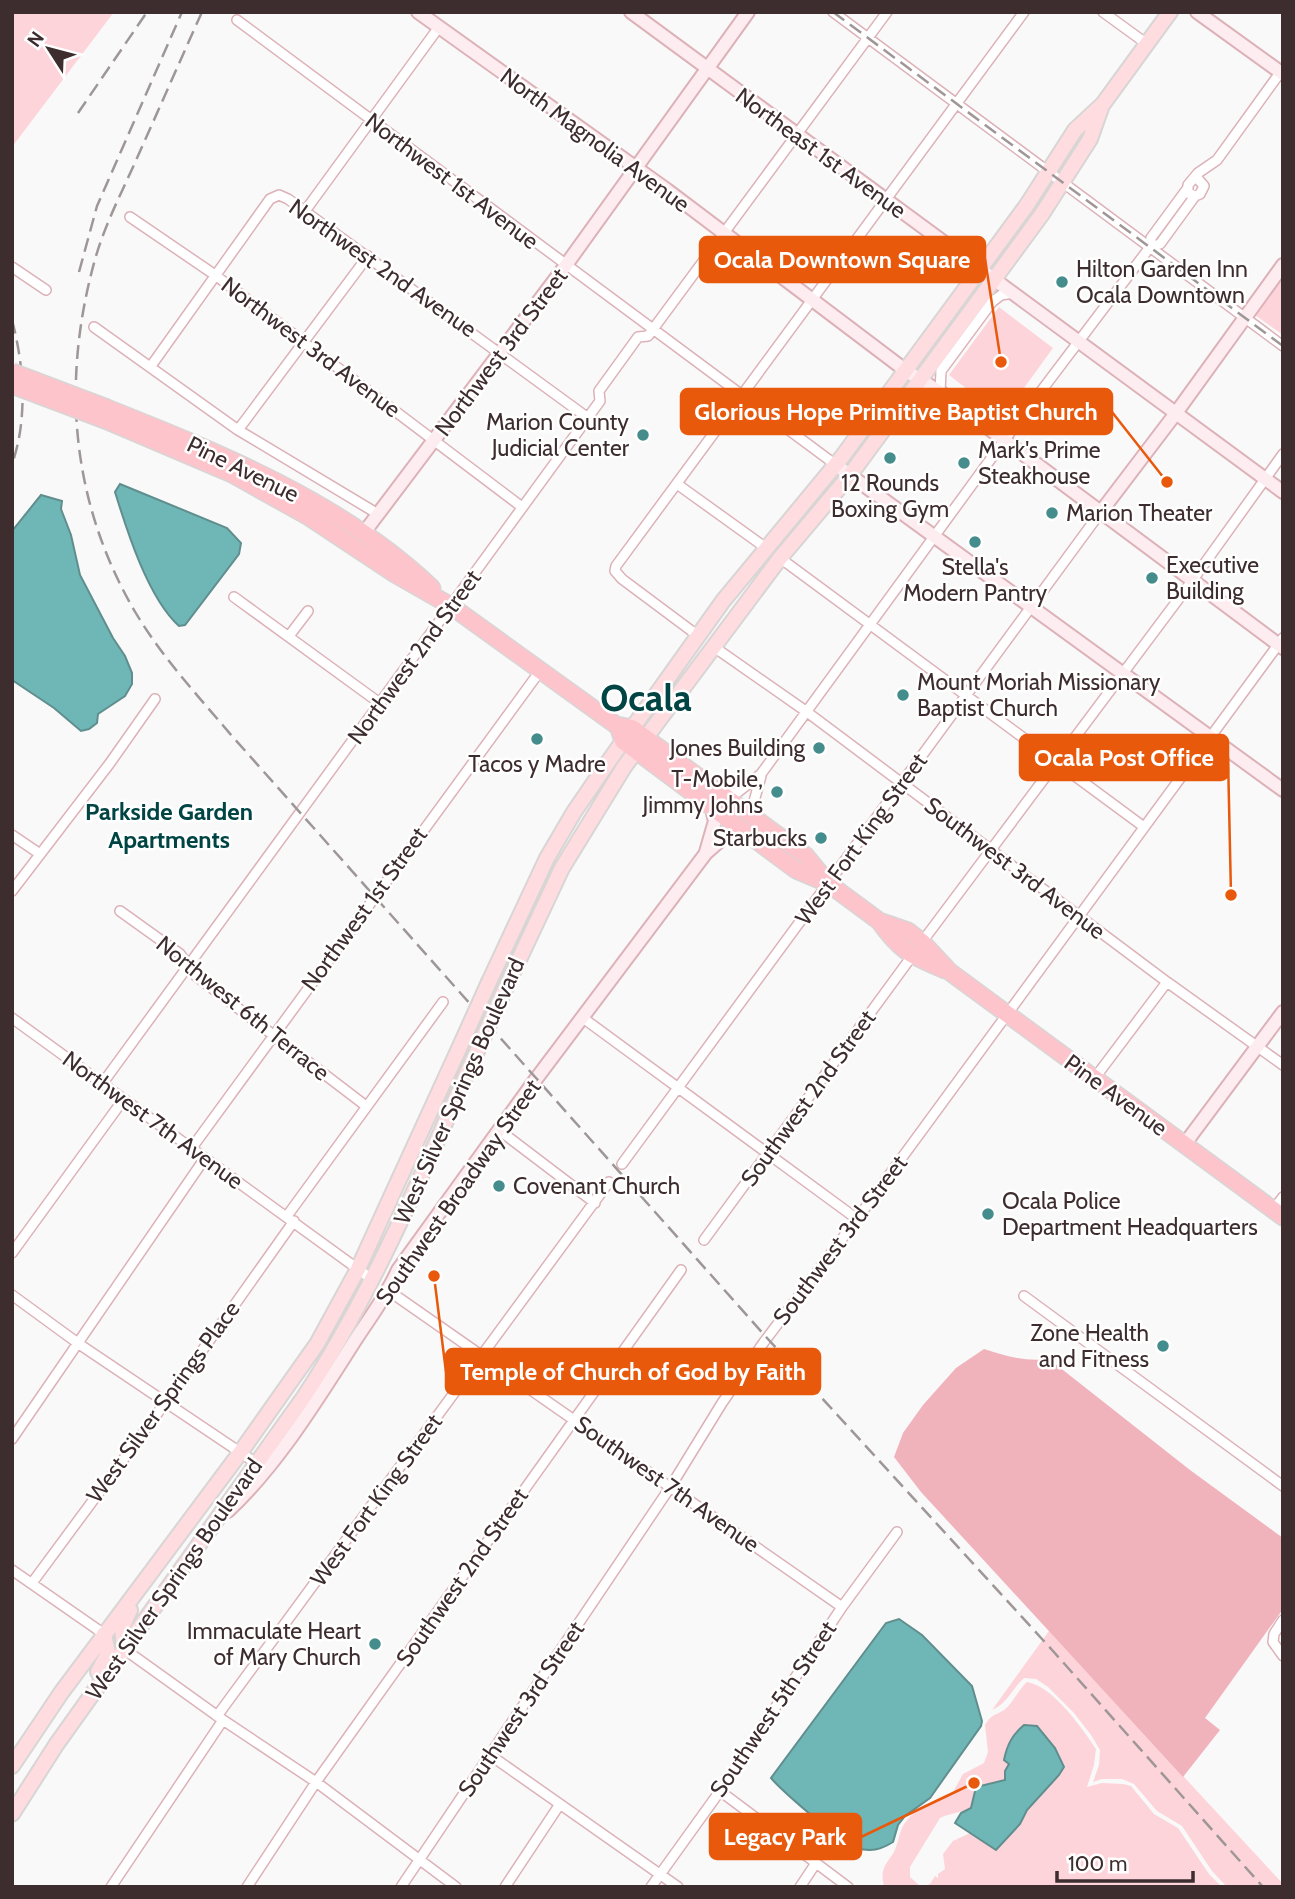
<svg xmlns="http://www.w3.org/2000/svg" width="1295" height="1899" viewBox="0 0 1295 1899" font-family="Cabin,sans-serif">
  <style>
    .green { fill: #fdd4da }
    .forest { fill: #f0b2bb }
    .water { fill: #6fb7b6; stroke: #608e8e; stroke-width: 2 }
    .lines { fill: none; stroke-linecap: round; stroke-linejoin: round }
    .street-casing { stroke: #dcb2b8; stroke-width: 12 }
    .secondary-casing { stroke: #dcb2b8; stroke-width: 16 }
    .primary-casing { stroke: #d8d5d5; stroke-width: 18 }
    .highway-casing { stroke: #d8d5d5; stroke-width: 19 }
    .street { stroke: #fff; stroke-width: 9 }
    .secondary { stroke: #feedf0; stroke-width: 12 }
    .primary { stroke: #fedce0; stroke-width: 14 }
    .highway { stroke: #fdc4cc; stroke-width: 16 }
    .rail { stroke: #9e9697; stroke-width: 2.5; stroke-dasharray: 14 7; stroke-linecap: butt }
    .primary-bridge-casing { stroke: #d8d5d5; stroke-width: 18; stroke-linecap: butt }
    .highway-bridge-casing { stroke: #d8d5d5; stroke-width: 19; stroke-linecap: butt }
    .primary-bridge { stroke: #fedce0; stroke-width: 14 }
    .highway-bridge { stroke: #fdc4cc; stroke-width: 16 }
    .poi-dot { fill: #458c8c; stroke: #fff; stroke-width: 2.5 }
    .labels { text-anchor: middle; stroke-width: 5; stroke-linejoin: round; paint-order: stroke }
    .street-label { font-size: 23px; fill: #3e2d2f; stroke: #fff }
    .poi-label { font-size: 23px; fill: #3e2d2f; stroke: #fff; text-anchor: start }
    .neighbourhood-label { font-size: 24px; font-weight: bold; fill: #044; stroke: #fff }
    .town-label { font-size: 37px; font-weight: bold; fill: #044; stroke: #fff }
    .leader { fill: none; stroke: #e8590c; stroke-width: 2.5 }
    .callout-dot { fill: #e8590c; stroke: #fff; stroke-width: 2.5 }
    .callout { fill: #e8590c; stroke: #e8590c; stroke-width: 2.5 }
    .callout-label { font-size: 24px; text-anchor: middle; font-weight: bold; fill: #fff }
  </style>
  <rect width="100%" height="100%" fill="#f9f9f9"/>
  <path class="green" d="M12 12H114L12 147Z
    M1283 277V335L1255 315Z
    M999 307 1053 348 1003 417 949 375Z
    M1049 1631 1283 1884 1281 1887H1227L1212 1871 1182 1826 1157 1811 1134 1784 1122 1779H1102L1093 1782 1099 1765 1100 1750 1091 1735 1074 1713 1048 1687 1036 1679 1024 1678C1012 1689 1007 1704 992 1710Z
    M1027 1682C1053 1686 1082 1728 1096 1749L1094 1765 1087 1787 1102 1783 1123 1784 1131 1786 1154 1814 1178 1828 1209 1874 1222 1887H922L930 1884 935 1876 938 1878V1874L945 1869 943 1854 953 1841 970 1833 996 1850 1020 1824 1027 1810 1059 1775 1009 1764 1005 1771V1780L976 1787 971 1808C961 1813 950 1813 940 1818L910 1867V1877L921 1887H884C880 1868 885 1866 894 1852 898 1844 899 1833 903 1826 914 1808 935 1800 953 1792L963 1774 984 1763 988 1752 985 1725C992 1714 994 1716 1004 1710 1013 1703 1018 1690 1027 1682Z"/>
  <path class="forest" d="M984 1349C1006 1356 1025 1362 1049 1359L1190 1470 1283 1538V1609L1205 1718 1220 1730 1183 1777 921 1492 894 1457 903 1433 923 1405 956 1368Z"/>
  <path class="water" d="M120 484 227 528 241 543 239 554 185 625 179 626C148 598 127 531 115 492Z
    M41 495 62 501 61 509 71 535 80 575 113 638 125 656 132 673V684L125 696 98 714 97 723 89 729 81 731 54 708 12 680V531Z
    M899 1619 922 1635 972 1686 982 1721 981 1726 930 1798 905 1816 898 1825 893 1842C880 1850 871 1852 856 1848 843 1844 782 1791 771 1778L886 1623Z
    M1024 1725 1037 1726 1055 1748 1064 1767 1059 1775 1027 1810 1020 1824 996 1850 955 1823 961 1813 971 1808 976 1787 1005 1780V1771L1009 1764 1004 1760C1007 1745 1012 1735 1024 1725Z"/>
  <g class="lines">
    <g class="street-casing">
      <path id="street" d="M833 12 1283 346
        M1103 12 1147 44
        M237 20 836 465
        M1194 179H1198L1204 186 1200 194 1195 196 1188 193V185L1198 173 1217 160 1282 70
        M305 211 439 27
        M130 217 215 275 522 507
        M1150 247 1160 244 1195 196
        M12 267 46 290
        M94 327 238 430 378 514
        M151 366 270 199 279 195 288 199 588 418
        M940 392 941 371 992 302 1001 295 1013 293
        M238 430 368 256
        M677 484 766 548
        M780 558 1144 827
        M234 597 381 704
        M697 635 622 579 615 571 616 566 1024 12
        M289 636 308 611
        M714 647 807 712 1167 982 1283 1065
        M725 796 738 792 761 774 1014 427 1150 247 1151 238 1187 189
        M755 817 753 805 761 776
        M12 835 40 854
        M12 891 110 763 155 699
        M120 911 180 954 196 976 366 1106
        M922 942 1192 581 1283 454
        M12 1018 373 1280
        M583 1018 857 1219
        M1094 1079 1167 982
        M102 1084 600 401 599 391 638 337 648 336 887 12
        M499 1130 595 1203
        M191 1149 540 671
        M622 1164 1100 513
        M1273 1210 1283 1197
        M287 1216 443 1002
        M704 1240 912 956
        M12 1253 123 1100
        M389 1291 842 1607
        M12 1295 79 1344 256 1463
        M1024 1296 1283 1486
        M12 1439 205 1158
        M12 1570 104 1634
        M32 1583 165 1403 294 1221
        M1283 1620 1274 1634 1273 1642 1283 1656
        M124 1649 223 1720 316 1782 456 1887
        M217 1716 609 1182
        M490 1755 678 1887
        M720 1791 848 1887
        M111 1887 223 1720
        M247 1887 316 1782 681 1270
        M401 1887 671 1486 722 1403 764 1342 857 1219 1283 638
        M505 1887 560 1804
        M651 1887 720 1791 842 1607 897 1532
        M800 1887 816 1863"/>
    </g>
    <g class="secondary-casing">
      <path id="secondary" d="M418 12 667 190 905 370 940 392 1283 648
        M631 12 1283 492
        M1197 12 1283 74
        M836 465 1283 790
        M1100 513 1176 413 1283 265
        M363 534 566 265 748 12
        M706 852 715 821 712 809
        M1184 1145 1283 1012
        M228 1511C279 1463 318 1398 356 1339 371 1316 387 1295 398 1270L533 1083 706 853 723 838 742 830"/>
    </g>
    <g class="primary-casing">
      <path id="primary" d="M489 982 547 858 574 812 611 758 723 601 842 457 1027 205 1075 130 1103 104 1170 12
        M501 998 562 868 624 767 780 558 850 475 1042 214 1090 139 1101 108
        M124 1649 122 1628 130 1610
        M98 1672 108 1653 104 1634
        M12 1766 61 1693 240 1453 317 1344 358 1269 462 1042
        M12 1814 56 1745 304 1397C374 1291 422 1173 474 1058"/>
    </g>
    <g class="highway-casing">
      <path id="highway" d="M107 408C220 453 342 502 432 588
        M105 420 232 474 309 517 395 574 451 606 616 725 632 728 806 856 829 884
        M618 726 623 741 796 870 829 884 879 921 908 931 922 942 950 972 1283 1217
        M879 921C901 952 910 955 945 970"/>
    </g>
    <use href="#street" class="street"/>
    <use href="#secondary" class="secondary"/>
    <use href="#primary" class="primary"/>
    <use href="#highway" class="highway"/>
    <path class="rail" d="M202 12C180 61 159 109 137 158 123 190 106 222 96 256 61 378 70 499 134 610 161 656 198 696 232 736L767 1338 1053 1651 1263 1887
      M833 12 1283 346
      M78 113 147 12
      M79 272 97 206 182 12
      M12 320C24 365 28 419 12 464"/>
    <g class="primary-bridge-casing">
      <path id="primary-bridge" d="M462 1042 489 982
        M474 1058 501 998"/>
    </g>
    <g class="highway-bridge-casing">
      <path id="highway-bridge" d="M12 372 107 408
        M12 385 105 420"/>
    </g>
    <use href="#primary-bridge" class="primary-bridge"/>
    <use href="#highway-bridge" class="highway-bridge"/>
  </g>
  <g class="poi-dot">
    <circle cx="1062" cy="282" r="7"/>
    <circle cx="643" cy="435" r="7"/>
    <circle cx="890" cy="458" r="7"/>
    <circle cx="964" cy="463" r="7"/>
    <circle cx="1052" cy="513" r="7"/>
    <circle cx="975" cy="542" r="7"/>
    <circle cx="1152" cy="578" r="7"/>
    <circle cx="903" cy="695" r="7"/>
    <circle cx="537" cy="739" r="7"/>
    <circle cx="819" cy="748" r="7"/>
    <circle cx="777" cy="792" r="7"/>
    <circle cx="821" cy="838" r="7"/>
    <circle cx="499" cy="1186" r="7"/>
    <circle cx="988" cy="1214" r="7"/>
    <circle cx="1163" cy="1346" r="7"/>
    <circle cx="375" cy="1644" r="7"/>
  </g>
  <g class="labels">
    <g class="street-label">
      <text transform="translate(595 140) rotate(36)" y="8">North Magnolia Avenue</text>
      <text transform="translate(821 153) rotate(36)" y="8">Northeast 1st Avenue</text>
      <text transform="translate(452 181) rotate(37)" y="8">Northwest 1st Avenue</text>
      <text transform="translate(383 268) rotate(35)" y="8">Northwest 2nd Avenue</text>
      <text transform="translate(311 347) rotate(37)" y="8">Northwest 3rd Avenue</text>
      <text transform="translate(501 352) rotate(-53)" y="8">Northwest 3rd Street</text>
      <text transform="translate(243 469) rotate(26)" y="8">Pine Avenue</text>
      <text transform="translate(414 657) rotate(-54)" y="8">Northwest 2nd Street</text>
      <text transform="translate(861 839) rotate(-54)" y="8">West Fort King Street</text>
      <text transform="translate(1015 868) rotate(37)" y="8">Southwest 3rd Avenue</text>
      <text transform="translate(364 909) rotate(-54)" y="8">Northwest 1st Street</text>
      <text transform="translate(243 1008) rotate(39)" y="8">Northwest 6th Terrace</text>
      <text transform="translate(459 1091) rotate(-66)" y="8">West Silver Springs Boulevard</text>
      <text transform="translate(1116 1095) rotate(36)" y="8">Pine Avenue</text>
      <text transform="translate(808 1098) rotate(-54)" y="8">Southwest 2nd Street</text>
      <text transform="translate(153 1120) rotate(36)" y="8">Northwest 7th Avenue</text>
      <text transform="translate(458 1192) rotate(-55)" y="8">Southwest Broadway Street</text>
      <text transform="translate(840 1240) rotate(-53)" y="8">Southwest 3rd Street</text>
      <text transform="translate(163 1402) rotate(-54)" y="8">West Silver Springs Place</text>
      <text transform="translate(667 1484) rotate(35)" y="8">Southwest 7th Avenue</text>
      <text transform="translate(376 1500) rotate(-54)" y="8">West Fort King Street</text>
      <text transform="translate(462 1577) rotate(-55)" y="8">Southwest 2nd Street</text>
      <text transform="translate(174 1579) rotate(-55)" y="8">West Silver Springs Boulevard</text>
      <text transform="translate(521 1709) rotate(-56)" y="8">Southwest 3rd Street</text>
      <text transform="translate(773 1709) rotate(-56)" y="8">Southwest 5th Street</text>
    </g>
    <g class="poi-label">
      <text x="1076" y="277">Hilton Garden Inn<tspan x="1076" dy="26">Ocala Downtown</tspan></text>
      <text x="629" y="430" text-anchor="end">Marion County<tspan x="629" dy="26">Judicial Center</tspan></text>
      <text x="978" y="458">Mark's Prime<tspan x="978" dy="26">Steakhouse</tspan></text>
      <text x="890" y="491" text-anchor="middle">12 Rounds<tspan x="890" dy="26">Boxing Gym</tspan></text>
      <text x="1066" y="521">Marion Theater</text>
      <text x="1166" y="573">Executive<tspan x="1166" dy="26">Building</tspan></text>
      <text x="975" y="575" text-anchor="middle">Stella's<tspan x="975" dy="26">Modern Pantry</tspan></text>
      <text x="917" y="690">Mount Moriah Missionary<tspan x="917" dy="26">Baptist Church</tspan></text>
      <text x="805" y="756" text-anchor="end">Jones Building</text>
      <text x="537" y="772" text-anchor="middle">Tacos y Madre</text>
      <text x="763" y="787" text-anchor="end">T-Mobile,<tspan x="763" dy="26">Jimmy Johns</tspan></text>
      <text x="807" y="846" text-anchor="end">Starbucks</text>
      <text x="513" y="1194">Covenant Church</text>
      <text x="1002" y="1209">Ocala Police<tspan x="1002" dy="26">Department Headquarters</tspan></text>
      <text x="1149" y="1341" text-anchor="end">Zone Health<tspan x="1149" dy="26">and Fitness</tspan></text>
      <text x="361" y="1639" text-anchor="end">Immaculate Heart<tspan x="361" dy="26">of Mary Church</tspan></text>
    </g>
    <g class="neighbourhood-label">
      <text x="169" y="820">Parkside Garden<tspan x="169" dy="28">Apartments</tspan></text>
    </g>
    <g class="town-label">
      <text x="646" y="711">Ocala</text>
    </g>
  </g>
  <path class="leader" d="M1001 362L985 259M1167 482L1112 412M1231 895L1228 757M434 1276L446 1372M974 1783L861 1837"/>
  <g class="callout-dot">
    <circle cx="1001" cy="362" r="7"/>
    <circle cx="1167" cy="482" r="7"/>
    <circle cx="1231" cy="895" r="7"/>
    <circle cx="434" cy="1276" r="7"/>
    <circle cx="974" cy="1783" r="7"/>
  </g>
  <g class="callout">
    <rect x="700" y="237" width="285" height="45" rx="7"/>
    <rect x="681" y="389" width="431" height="45" rx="7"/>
    <rect x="1020" y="735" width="208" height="45" rx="7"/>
    <rect x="446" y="1349" width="374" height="45" rx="7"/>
    <rect x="710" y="1814" width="151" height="45" rx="7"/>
  </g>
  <g class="callout-label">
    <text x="842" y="268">Ocala Downtown Square</text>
    <text x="896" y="420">Glorious Hope Primitive Baptist Church</text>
    <text x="1124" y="766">Ocala Post Office</text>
    <text x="633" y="1380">Temple of Church of God by Faith</text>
    <text x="785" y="1845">Legacy Park</text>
  </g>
  <rect width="1295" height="1899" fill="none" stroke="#3e2d2f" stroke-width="28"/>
  <g transform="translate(49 49) rotate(306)" stroke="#ffffff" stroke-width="5" paint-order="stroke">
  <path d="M0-5L12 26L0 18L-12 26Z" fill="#3e2d2f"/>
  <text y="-10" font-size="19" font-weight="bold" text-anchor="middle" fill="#3e2d2f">N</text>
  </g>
  <path d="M1057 1871v10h136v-10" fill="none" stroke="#3e2d2f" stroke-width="3.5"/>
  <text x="1068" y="1871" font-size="21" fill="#3e2d2f" stroke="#ffffff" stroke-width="5" paint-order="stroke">100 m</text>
</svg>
